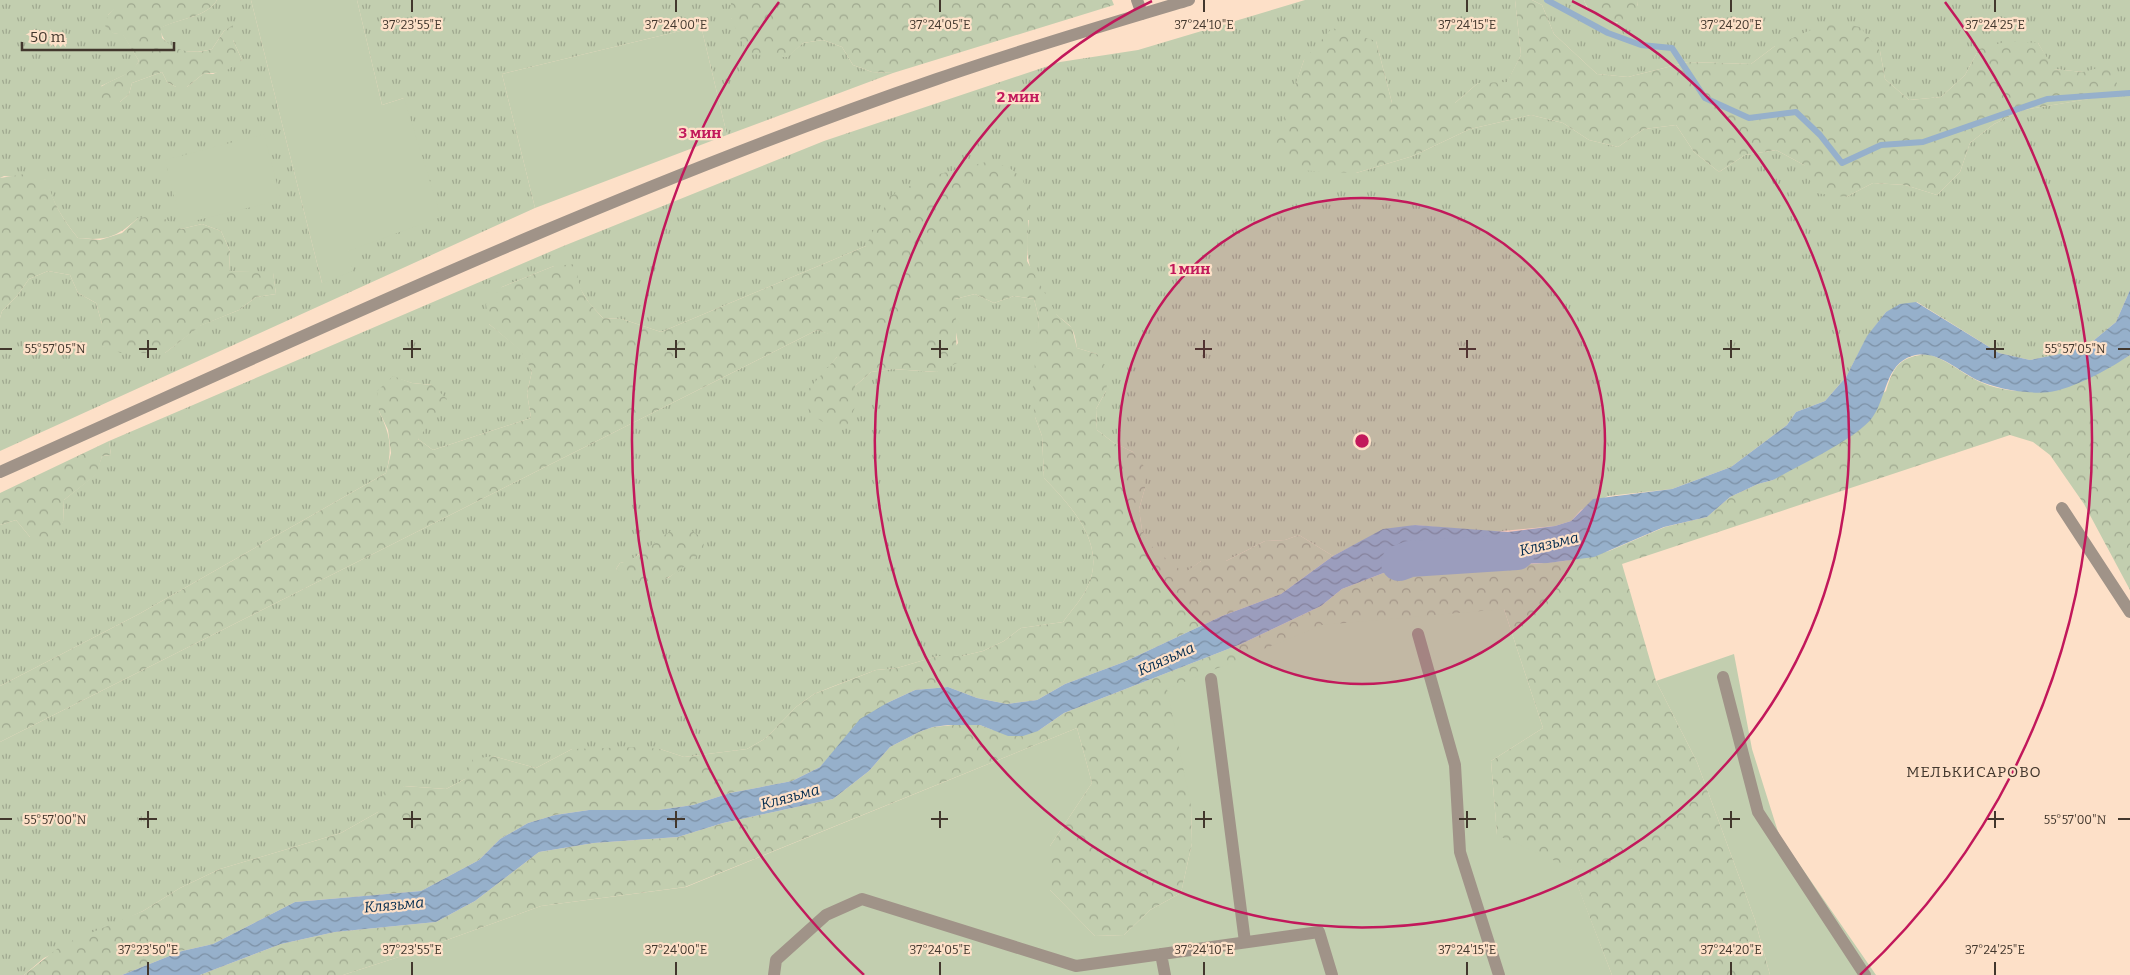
<svg xmlns="http://www.w3.org/2000/svg" width="2130" height="975" viewBox="0 0 2130 975" font-family="Bitter,serif">
  <style>
    .grass { fill: url(#grass-tufts); fill-rule: evenodd }
    .forest { fill: url(#forest-crowns) }
    .green { fill: #c2ceaf }
    .water { fill: url(#water-waves) }
    .lines { fill: none; stroke-linecap: round; stroke-linejoin: round }
    .stream { stroke: #96b0cb; stroke-width: 6 }
    .river { stroke: #96b0cb; stroke-width: 36 }
    .minor { stroke: #a09388; stroke-width: 12 }
    .ticks { fill: none; stroke: #42372d; stroke-width: 2 }
    .ring { fill: none; stroke: #c2185b; stroke-width: 2.5 }
    .labels { text-anchor: middle; stroke-width: 4.5; stroke-linejoin: round; paint-order: stroke }
    .water-label { font-size: 15px; font-style: italic; fill: #012a4e; stroke: #fde0c8 }
    .neighbourhood-label { font-size: 15px; letter-spacing: 1px; fill: #42372d; stroke: #fde0c8 }
    .ticks-label { font-size: 12px; text-anchor: middle; fill: #42372d; stroke: #fde0c8; stroke-width: 4.5; stroke-linejoin: round; paint-order: stroke }
    .centre { fill: #c2185b; stroke: #fde0c8; stroke-width: 2.5 }
    .ring-label { font-size: 15px; text-anchor: middle; font-weight: bold; fill: #c2185b; stroke: #fde0c8; stroke-width: 4.5; stroke-linejoin: round; paint-order: stroke }
  </style>
  <defs>
    <pattern id="grass-tufts" width="24" height="20" patternUnits="userSpaceOnUse" patternTransform="scale(1.25)"><rect width="24" height="20" fill="#c2ceaf"/><path d="M3 7l-1-3M5 7V3M7 7l1-3M15 17l-1-3M17 17v-4M19 17l1-3" fill="none" stroke="#9fa88f"/></pattern>
    <pattern id="forest-crowns" width="20" height="18" patternUnits="userSpaceOnUse" patternTransform="scale(1.25)"><rect width="20" height="18" fill="#c2ceaf"/><path d="M2 6a3 3 0 1 1 6 0M12 15a3 3 0 1 1 6 0" fill="none" stroke="#9fa88f"/></pattern>
    <pattern id="water-waves" width="16" height="10" patternUnits="userSpaceOnUse" patternTransform="scale(1.25)"><rect width="16" height="10" fill="#96b0cb"/><path d="M0 5q4-4 8 0t8 0" fill="none" stroke="#7c90a5"/></pattern>
  </defs>
  <rect width="100%" height="100%" fill="#fde0c8"/>
  <path class="grass" d="M0 0H116V8L108 15 113 33 123 34 139 61 133 71 101 86 120 102 129 94 132 83 162 72 167 82 176 87H187L203 74H213L242 60 233 40V26L224 31 212 49C192 55 164 53 160 28 179 18 206 18 217 0H251L322 283 348 251 404 98 382 105 357 0H731V18L787 57 803 43 823 40 842 47 853 65 872 72 893 73 727 135 701 26 502 74 535 208 0 451V318L2 311 17 296 29 279 48 271 70 275 78 293 96 303 102 324V346L165 353 199 326 239 310 256 297 276 294 273 273 229 271 230 251 221 231 202 224 181 229 138 218C117 237 107 241 78 238 63 220 53 203 46 180L4 176 0 178Z
    M1305 0H1515L1521 55 1507 83H1478L1455 103H1392L1376 41 1304 60 1295 87 1356 173 1413 156 1470 129 1531 115 1563 123 1589 140 1618 147 1644 129 1676 125 1694 152 1719 172 1745 155 1776 150 1804 165 1846 197 1873 183 1905 185 1937 195 1960 172 1970 143 1994 124 2023 110 2118 94 2083 72 2053 69 2038 43 1979 49 1965 75 1941 97 1909 100 1885 79 1880 51 1775 46 1751 64 1688 62 1628 77 1597 74 1554 34 1542 5 1532 0H1584L1587 8 1617 23 1638 5V0H2130V290L2116 322 2093 341 2065 353 2030 360 1999 353 1917 302 1886 312 1867 337 1846 377 1825 401 1796 412 1787 425 1731 467 1672 489 1608 496 1581 510 1571 521 1555 526 1491 532 1415 525 1356 544 1333 556 1299 535 1285 540 1265 541 1226 561H1201L1184 574 1152 548 1142 530 1139 509 1145 488 1133 452 1114 443 1097 430 1096 409 1106 391 1097 354 1077 348C1076 342 1075 334 1072 329 1069 323 1060 319 1055 313 1031 279 1023 262 1029 220L866 246 661 332 622 319 603 318 589 303 578 285 554 266 502 287 489 324 522 351 532 371 527 393 531 418 433 450 418 439 432 385 412 383 393 377 379 411C390 435 393 447 386 473L139 614 0 686V525L16 520 30 537 63 522 64 500 96 474 102 456 111 455 109 441 561 247 824 141 1060 62 1138 50Z
    M975 294 994 303 1014 296 1034 299 1039 319 1035 417 1042 436 1044 478C1072 507 1108 545 1087 588 1081 600 1071 611 1063 622L1021 628 1004 641 983 651 962 656H938L897 668 876 670 834 686 814 694 796 707 766 738 747 749 684 757 660 749H572L536 768 493 756 465 779 446 789 404 786 378 812 341 833 220 869 180 888 143 911 44 958 24 975H0V742L817 330 837 336V357L823 374 855 407V386L871 372 892 369 937 372 958 343 954 322 955 299ZM639 554 694 558 668 578 635 580 616 569 620 563 631 561Z"/>
  <path class="forest" d="M116 0H217C206 18 179 18 161 28L162 38C177 52 192 55 212 49L224 31 233 25V40L242 60 224 72 203 74 187 87H176L167 82 162 72 132 83 129 94 120 102 100 101 93 93C109 78 129 78 139 61L123 35 113 33 105 26 108 15 115 8Z
    M731 0H1112L1114 5 893 73 872 72 853 65 842 47 823 40 803 43 788 57H766L746 51 731 18Z
    M1515 0H1532L1542 5 1554 34 1597 74 1628 77 1688 62 1751 64 1775 46 1830 21 1860 27 1880 51 1885 79 1909 100 1941 97 1965 75 1979 49 2008 41 2038 43 2054 69 2083 72 2113 64 2119 94 2023 110 1994 124 1970 143 1960 172 1937 195 1905 185 1873 183 1846 197 1815 193 1804 165 1776 150 1745 155 1719 172 1694 152 1676 125 1644 129 1618 147 1589 140 1563 123 1531 115 1470 129 1413 156 1356 173 1292 170 1274 146 1304 60 1332 28 1376 41 1392 103H1455L1478 83 1507 82 1521 55Z
    M1584 0H1638C1638 11 1635 16 1628 23 1611 23 1589 17 1584 0Z
    M986 162 1007 166 1022 178 1029 197 1027 261 1057 315 1072 328 1077 348 1097 354 1109 371 1106 391 1096 409 1097 430 1114 443 1133 452 1146 469 1145 488 1139 509 1142 530 1153 548 1184 573 1201 561H1226L1265 541 1285 540 1299 535 1333 556 1281 594 1222 616 1124 662 1065 684 1037 700 1007 704 977 698 948 687 915 690 887 703 840 745 820 767 792 781 730 793 693 805 658 810H589L555 815 528 823 500 839 479 860 421 891 295 902 213 944 182 951 122 975H24L62 945 143 911 180 888 220 869 341 833 378 812 384 791 404 786 446 789 465 779 473 759 493 756 536 768 572 749 639 747 660 749 684 757 747 749 766 738 796 707 814 694 876 670 897 668 938 656H962L983 651 1004 641 1021 628 1063 622C1071 611 1081 600 1087 588 1108 545 1072 507 1044 478L1042 436 1035 417 1032 396 1039 319 1034 299 1014 296 994 303 975 294 955 299 957 363 937 372 892 369 871 372 855 386V407L847 426 826 424 809 413 807 391 837 357V337L817 330 0 742V686L139 614 386 473 391 453 388 430 379 411 377 391 393 376 412 383 432 385 447 399 418 439 433 450 531 418 527 393 532 371 521 351 489 324 486 304 502 287 554 266 576 264C578 291 585 299 603 318L622 319 661 332 866 246 890 196 928 177Z
    M25 174 47 180C53 203 63 220 78 238L100 240 122 233 138 218 160 216 181 229 202 224 221 231 230 251 229 271 273 272 276 294 256 297 239 310 200 326 165 353H121L102 346V324L96 303 78 293 70 275 48 271 29 279 17 296 2 311 0 318V178Z
    M1927 354C1946 359 1960 372 1978 381 2031 405 2084 383 2130 355V590L2084 504 2050 455 2033 442 2010 435 1622 564 1656 681 1697 762 1755 920 1770 975H1612L1571 869 1497 836 1491 761 1543 728 1504 609 1191 806 1192 843 1181 893 1150 910 1124 935 1095 936 1050 890V846L1092 783 1077 728 685 887 541 906 408 954 343 975H200L281 944 335 932 436 922 475 901 539 852 594 843 678 837 723 823 833 799 869 771 890 747 919 732 933 727 964 724 980 725 993 730 1038 731 1064 713 1241 644 1321 606 1342 589 1399 567 1456 555H1472L1501 563 1534 564 1564 561 1609 551 1665 527 1707 517 1730 497 1758 484 1773 480 1886 391C1894 365 1900 357 1927 354Z
    M109 441 111 455 102 456 97 474 64 500 63 522 51 538 30 537 16 520 0 525V493Z
    M675 529C688 529 696 531 704 541L703 552C693 559 678 573 667 578 653 584 625 583 616 569L620 563C641 559 655 538 675 529Z"/>
  <path class="green" d="M251 0H357L382 105 404 98 441 217 348 251 353 271 322 283Z
    M701 26 727 135 535 208 502 74Z
    M264 134 281 200 181 224 165 160Z
    M1504 609 1543 728 1491 761 1497 835 1571 868 1612 975H343L408 954 541 906 686 887 1077 728 1092 783 1050 846V890L1095 936 1124 935 1150 910 1181 893 1192 843 1191 806 1167 689 1322 625Z
    M1734 654 1752 749 1779 835 1876 975H1770L1755 920 1697 762 1656 681Z"/>
  <path class="water" d="M2130 290V355C2111 368 2078 386 2055 391 2035 396 1995 389 1977 380 1956 370 1937 349 1912 356 1885 364 1887 398 1872 418 1856 439 1798 466 1773 480L1758 484 1730 497 1707 517 1664 527 1594 557 1548 563 1516 564 1501 563 1472 555H1456L1399 567 1342 589 1321 606 1241 644 1064 713 1038 731 1023 736H1008L980 725H948L933 727 919 732 890 747 869 771 833 799 723 823 678 837 594 843 539 852 475 901 436 922 335 932 281 944 200 975H122L182 951 213 944 295 902 421 891 479 860 500 839 528 823 555 815 589 810H658L693 805 730 793 792 781 820 767 860 719 887 703 915 690 948 687 977 698 1007 704 1037 700 1065 684 1124 662 1222 616 1281 594 1333 556 1383 529 1415 525 1508 532 1555 526 1571 521 1593 499 1672 489 1731 467 1787 425 1796 412 1825 401 1846 377 1867 336 1886 312 1900 304 1916 302 1999 353 2030 360 2065 353 2093 341 2116 322Z"/>
  <g class="lines">
    <path class="stream" d="M1547 0 1608 33 1641 45 1672 48 1705 98 1749 118 1796 112 1820 135 1842 163 1881 145 1923 142 2047 99 2130 93"/>
    <path class="river" d="M1399 563 1410 559 1517 552"/>
    <path class="minor" d="M1137 0 1142 14
      M0 472C309 334 617 189 937 79 1020 50 1105 25 1189 0
      M2062 508 2130 612
      M1418 634 1455 765 1460 852 1499 975
      M1723 677 1758 812 1865 975
      M1211 679 1245 942
      M1161 954 1165 975
      M774 975 776 960 826 915 862 899 1076 966 1319 932 1332 975"/>
  </g>
  <path class="ticks" d="M412 0V12M676 0V12M940 0V12M1204 0V12M1467 0V12M1731 0V12M1995 0V12M148 340V358M412 340V358M676 340V358M940 340V358M1204 340V358M1467 340V358M1731 340V358M1995 340V358M0 349H12M139 349H157M403 349H421M667 349H685M931 349H948M1195 349H1212M1459 349H1476M1723 349H1740M1986 349H2004M2118 349H2130M148 811V828M412 811V828M676 811V828M940 811V828M1204 811V828M1467 811V828M1731 811V828M1995 811V828M0 819H12M139 819H157M403 819H421M667 819H685M931 819H948M1195 819H1212M1459 819H1476M1723 819H1740M1986 819H2004M2118 819H2130M148 962V975M412 962V975M676 962V975M940 962V975M1204 962V975M1467 962V975M1731 962V975M1995 962V975"/>
  <circle cx="1362" cy="441" r="243" fill="#c2185b" fill-opacity=".12"/>
  <g class="ring">
    <circle cx="1362" cy="441" r="243"/>
    <path d="M1572 1A487 487 0 1 1 1152 1"/>
    <path d="M864 975A730 730 0 0 1 779 2M1945 2A730 730 0 0 1 1860 975"/>
  </g>
  <g class="labels">
    <g class="water-label">
      <text transform="translate(1549 544) rotate(-13)" y="5">Клязьма</text>
      <text transform="translate(1166 659) rotate(-24)" y="5">Клязьма</text>
      <text transform="translate(790 797) rotate(-15)" y="5">Клязьма</text>
      <text transform="translate(394 905) rotate(-5)" y="5">Клязьма</text>
    </g>
    <g class="neighbourhood-label">
      <text x="1974" y="777">МЕЛЬКИСАРОВО</text>
    </g>
  </g>
  <g class="ticks-label">
    <text x="412" y="29">37°23'55"E</text>
    <text x="676" y="29">37°24'00"E</text>
    <text x="940" y="29">37°24'05"E</text>
    <text x="1204" y="29">37°24'10"E</text>
    <text x="1467" y="29">37°24'15"E</text>
    <text x="1731" y="29">37°24'20"E</text>
    <text x="1995" y="29">37°24'25"E</text>
    <text x="55" y="353">55°57'05"N</text>
    <text x="2075" y="353">55°57'05"N</text>
    <text x="55" y="824">55°57'00"N</text>
    <text x="2075" y="824">55°57'00"N</text>
    <text x="148" y="954">37°23'50"E</text>
    <text x="412" y="954">37°23'55"E</text>
    <text x="676" y="954">37°24'00"E</text>
    <text x="940" y="954">37°24'05"E</text>
    <text x="1204" y="954">37°24'10"E</text>
    <text x="1467" y="954">37°24'15"E</text>
    <text x="1731" y="954">37°24'20"E</text>
    <text x="1995" y="954">37°24'25"E</text>
  </g>
  <circle cx="1362" cy="441" r="8" class="centre"/>
  <g class="ring-label">
    <text x="1018" y="102">2 мин</text>
    <text x="700" y="138">3 мин</text>
    <text x="1190" y="274">1 мин</text>
  </g>
  <path d="M22 42v8h152v-8" fill="none" stroke="#42372d" stroke-width="2.5"/>
  <text x="30" y="42" font-size="15" fill="#42372d" stroke="#fde0c8" stroke-width="4" paint-order="stroke">50 m</text>
</svg>
